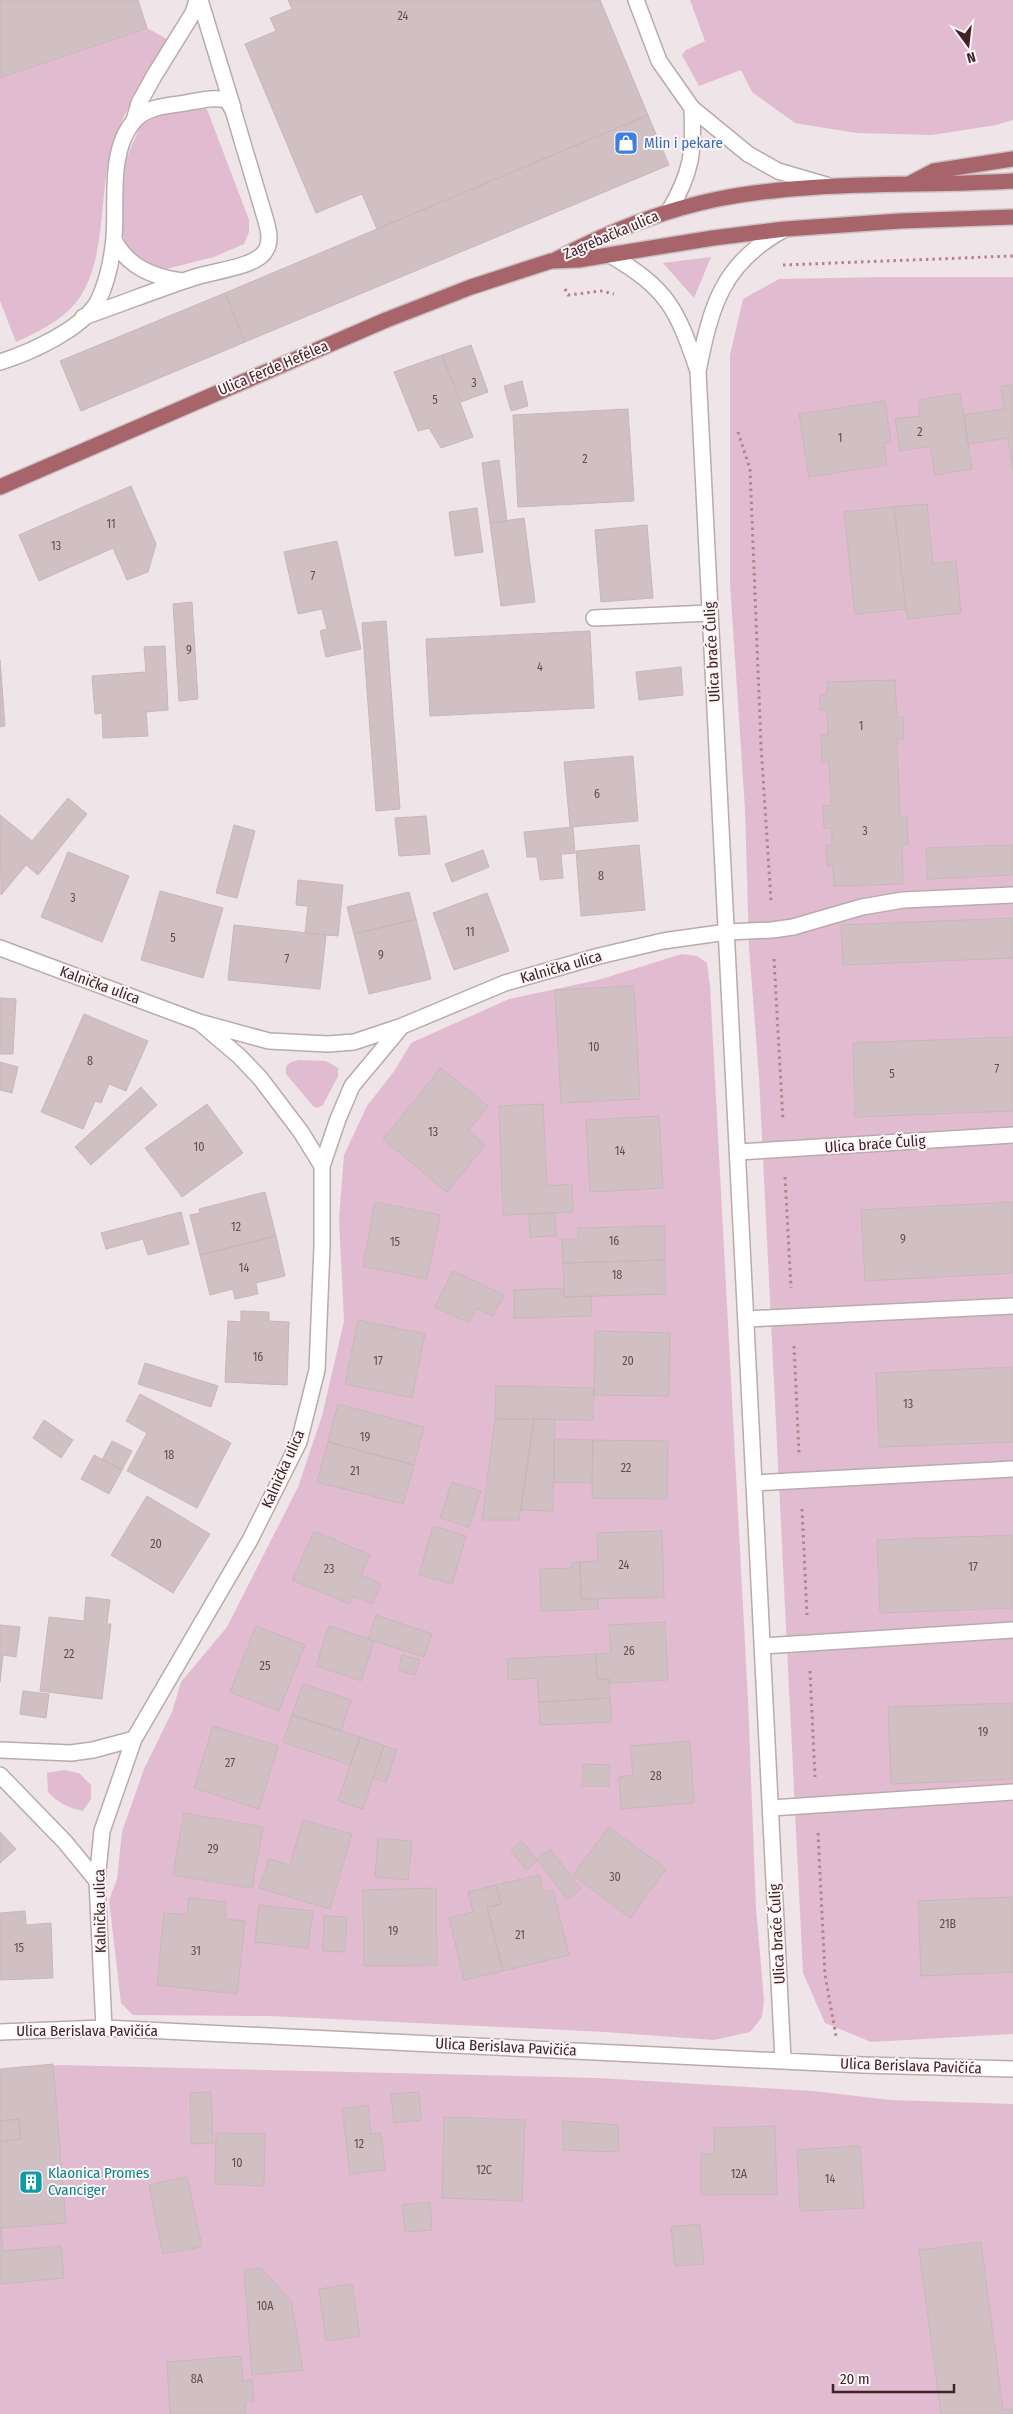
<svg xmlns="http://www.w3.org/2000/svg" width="1013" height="2414" viewBox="0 0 1013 2414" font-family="'Fira Sans Condensed',sans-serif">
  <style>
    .green { fill: #e1bcd0 }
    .building { fill: #d0c0c4; stroke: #c9b6ba }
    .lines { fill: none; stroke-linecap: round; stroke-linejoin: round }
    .lane-casing { stroke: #bbaaad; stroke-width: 18 }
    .street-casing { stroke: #bbaaad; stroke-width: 18 }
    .primary-casing { stroke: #cac1c2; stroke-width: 18 }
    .path { stroke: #b58289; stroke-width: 3; stroke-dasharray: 2.5 4; stroke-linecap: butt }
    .lane { stroke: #fff; stroke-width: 15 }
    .street { stroke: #fff; stroke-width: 15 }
    .primary { stroke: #a7656b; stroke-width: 15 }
    .labels { text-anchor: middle; stroke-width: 4; stroke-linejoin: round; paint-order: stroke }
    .number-label { font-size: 12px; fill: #664a4d }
    .shop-label { font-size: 15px; fill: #366cbe; stroke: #fbf5f7; text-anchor: start }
    .street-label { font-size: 15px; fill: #422225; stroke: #fbf5f7 }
    .culture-label { font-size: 15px; fill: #0d838f; stroke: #fbf5f7; text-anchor: start }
  </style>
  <rect width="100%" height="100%" fill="#efe4e7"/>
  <path class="green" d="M690 0H1013V120L996 125 932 135 856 133 795 123 752 92 741 70 699 86 682 55 686 50 705 41Z
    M147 28 167 39C147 73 126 106 113 144 97 194 109 264 74 305 59 322 36 333 16 342L0 301V78Z
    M205 104 249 220V232L244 244 214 257 158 271 127 252 122 231V168L143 120 173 108Z
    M711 257 694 298 663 263Z
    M883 277H1013V2034L871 2042 825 2023 803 1973 759 1077 749 947 745 809 730 584V355L743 299 779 279Z
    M682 954 697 956 707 963 710 986 748 1700 756 1908 764 2000 762 2017 750 2032 714 2040 605 2032 270 2016 133 2015 121 2003 109 1900 117 1879 122 1832 144 1769 172 1712 181 1682 227 1627 298 1487 322 1416 344 1321 339 1219 344 1155 367 1106 395 1070 411 1043 509 999 598 980Z
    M299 1060 326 1061 338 1068V1076L323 1105 317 1108 313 1106 286 1074V1067L291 1062Z
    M64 1770 79 1773 91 1785V1799L83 1811C68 1808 58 1803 48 1792L47 1773Z
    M60 2065 598 2078 813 2091 891 2100 1013 2104V2414H0V2070Z"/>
  <path class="building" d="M0 0H138L147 28 0 78Z
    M288 0H600L648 115 377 229 362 194 316 213 245 44 276 31 270 18 292 9Z
    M648 115 669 165 245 342 225 293Z
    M225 293 245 342 81 411 60 361Z
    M471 345 488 392 461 402 442 355Z
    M442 355 473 437 441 448 429 428 418 431 394 372Z
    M522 381 528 406 511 411 504 386Z
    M1013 385V470L1008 438 968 444 964 415 1004 409 1001 386Z
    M960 393 972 469 935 475 930 446 900 451 895 419 920 416 918 400Z
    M885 401 891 442 884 443 887 465 809 477 799 414Z
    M628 409 634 501 518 507 513 415Z
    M499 460 507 521 490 523 482 463Z
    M131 486 156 544 148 572 127 580 113 548 39 581 19 535Z
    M927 504 933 564 956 561 961 613 907 619 894 507Z
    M894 507 906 609 855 614 844 512Z
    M477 508 483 552 455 556 449 512Z
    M524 518 535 602 501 606 490 523Z
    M647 525 653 598 601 602 595 530Z
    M337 541 361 649 326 657 320 631 327 629 322 609 298 614 284 552Z
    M192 602 198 699 179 701 173 604Z
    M386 621 400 809 376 811 362 623Z
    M590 631 594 708 430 716 426 639Z
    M165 646 168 710 146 712 148 736 103 738 102 713 95 714 92 676 146 672 144 647Z
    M0 660 5 726 0 727Z
    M681 667 683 695 639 700 636 672Z
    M895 680 897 717H903L904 739H897L900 818 907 817 908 844 902 845 903 884 834 886 833 866H827L826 845H832V828H824L823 806H831L829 762H822L821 735H828L827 709 820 710V695L827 694V682Z
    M633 756 638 821 570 827 564 762Z
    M68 798 87 814 38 875 26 865 1 895 0 815 32 841Z
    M426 816 430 854 399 856 395 818Z
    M234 825 255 831 237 898 216 893Z
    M573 827 575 853 561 854 563 878 540 880 537 857H527L524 832Z
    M639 845 645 910 581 916 576 851Z
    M1013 845V875L927 879 926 848Z
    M483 850 489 867 452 882 445 864Z
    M68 852 129 876 102 942 41 917Z
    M298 880 343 885 338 936 305 933 308 906 296 905Z
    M160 891 223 908 203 978 141 960Z
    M409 892 416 919 354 934 347 907Z
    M487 893 509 951 454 970 433 913Z
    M1013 918V958L843 965 841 925Z
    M416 919 431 979 369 994 354 934Z
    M234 925 326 935 320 989 228 980Z
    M634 986 640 1099 561 1103 555 990Z
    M0 998 16 999 13 1054H0Z
    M84 1014 148 1041 126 1091 109 1084 101 1103 95 1101 83 1129 41 1112Z
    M1013 1037V1111L855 1117 853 1043Z
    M0 1062 18 1067 12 1093 0 1090Z
    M441 1068 488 1106 468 1131 485 1145 447 1192 383 1139Z
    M141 1087 157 1105 91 1165 75 1147Z
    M207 1104 243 1153 182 1197 145 1148Z
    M543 1104 547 1186 572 1184 573 1212 503 1215 499 1106Z
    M659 1116 663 1188 590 1192 586 1120Z
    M265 1192 276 1236 200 1255 190 1215 200 1213 199 1209Z
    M375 1202 440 1215 427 1279 363 1266Z
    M1013 1202V1273L865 1281 861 1210Z
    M181 1212 189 1244 148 1255 143 1239 106 1249 101 1233Z
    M555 1213 556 1236 530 1237 529 1214Z
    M665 1226V1260L563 1263 562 1239H578V1228Z
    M276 1236 285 1276 256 1283 258 1294 235 1299 233 1289 210 1295 200 1255Z
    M665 1260 666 1294 564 1297 563 1263Z
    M453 1271 504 1295 493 1316 476 1308 469 1323 435 1307Z
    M563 1288 564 1297 591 1296 592 1316 514 1318V1290Z
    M241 1311 269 1312V1321L289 1322 287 1385 225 1382 228 1321 241 1322Z
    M358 1320 425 1334 412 1398 345 1384Z
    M595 1331 670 1333 669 1396 594 1395Z
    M145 1363 218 1386 211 1407 138 1384Z
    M1013 1367V1442L879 1447 876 1373Z
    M496 1386 594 1388 593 1420 495 1419Z
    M140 1394 231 1443 197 1508 127 1471 147 1433 126 1421Z
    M338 1404 424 1427 414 1465 328 1442Z
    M495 1419H534L519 1520H482Z
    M534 1419H555L553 1511 521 1510Z
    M44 1420 73 1440 61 1458 33 1438Z
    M554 1439 593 1440 592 1483 554 1482Z
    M593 1440 668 1441 667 1499 592 1498Z
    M112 1441 132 1451 122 1470 102 1460Z
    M328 1442 414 1465 403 1504 317 1482Z
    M94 1455 122 1470 109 1494 81 1479Z
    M452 1482 481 1491 469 1527 440 1518Z
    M147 1496 210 1534 173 1593 111 1555Z
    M433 1526 466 1536 452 1584 419 1575Z
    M314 1531 370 1555 361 1575 381 1584 372 1604 353 1596 350 1604 292 1580Z
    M662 1531 664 1597 581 1599 580 1562 598 1561 597 1533Z
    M1013 1535V1608L880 1613 877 1540Z
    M580 1562 581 1599H598V1609L541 1611 540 1569 572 1568V1563Z
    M86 1597 110 1600 107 1624H111L102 1699 40 1691 49 1617 84 1621Z
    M376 1615 432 1634 424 1657 368 1639Z
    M665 1622 668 1680 610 1683 609 1679H597L596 1654 611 1653 609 1625Z
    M0 1625 20 1627 16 1657 3 1655 0 1682Z
    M256 1626 305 1645 279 1711 230 1692Z
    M329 1626 374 1641 361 1681 316 1666Z
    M596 1654 597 1679H609L610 1698 539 1702 537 1678 508 1680 507 1659Z
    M402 1655 420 1660 415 1675 398 1670Z
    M303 1684 351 1700 341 1731 292 1715Z
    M23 1691 49 1694 46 1718 20 1714Z
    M610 1698 612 1722 540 1725 539 1702Z
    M1013 1703V1779L891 1784 888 1707Z
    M292 1715 360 1737 350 1765 283 1742Z
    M213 1726 278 1746 259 1809 194 1788Z
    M360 1737 384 1746 363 1809 338 1801Z
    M690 1741 694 1803 621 1809 619 1777 633 1775 630 1746Z
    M384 1746 397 1750 386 1782 373 1778Z
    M583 1764 610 1765 609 1786H582Z
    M184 1813 263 1827 252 1888 173 1875Z
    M303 1820 352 1834 330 1909 259 1888 269 1859 290 1865Z
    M609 1827 666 1869 630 1918 573 1875Z
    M0 1832 16 1849 0 1863Z
    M378 1838 412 1841 408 1880 375 1877Z
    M522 1841 538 1861 526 1870 511 1850Z
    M550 1849 581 1889 567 1899 537 1859Z
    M539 1875 543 1892 553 1890 569 1955 503 1971 487 1907 501 1904 496 1885Z
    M496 1885 501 1904 487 1907 503 1971 464 1980 449 1918 473 1912 468 1892Z
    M436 1888 437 1965 364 1966 363 1890Z
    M1013 1897V1972L921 1976 918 1901Z
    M189 1898 226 1902 225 1919 245 1921 237 1994 157 1985 164 1913 187 1915Z
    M259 1905 313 1911 308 1948 255 1942Z
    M25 1911 26 1925 51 1923 53 1978 0 1980V1913Z
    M324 1916 347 1917 345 1952 323 1951Z
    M53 2064 66 2223 1 2228 3 2251 61 2246 64 2278 0 2284V2142L21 2139 19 2119 0 2121V2069Z
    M211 2092 213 2143 191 2144 190 2093Z
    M419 2092 421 2120 394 2123 391 2094Z
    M368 2105 371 2134 381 2133 385 2170 350 2174 342 2109Z
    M444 2117 525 2120 522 2201 442 2198Z
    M19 2119 21 2139 0 2142V2121Z
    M563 2121 618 2125 619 2152 563 2150Z
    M775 2126 777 2194 701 2195V2154H714V2128Z
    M216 2133 265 2134 264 2186 215 2184Z
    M860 2146 864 2208 800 2211 797 2150Z
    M187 2177 202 2247 163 2254 149 2185Z
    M430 2202 432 2230 405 2232 402 2205Z
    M700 2224 704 2264 675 2266 671 2227Z
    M981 2242 1003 2410 1013 2409V2414H941L919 2250Z
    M261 2268 291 2301 303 2370 252 2375 244 2270Z
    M352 2284 360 2336 326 2341 319 2289Z
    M241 2356 243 2381 252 2380 254 2402H245L246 2414H170L167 2362Z"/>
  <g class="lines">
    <g class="lane-casing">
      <path id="lane" d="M200 0 233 108
        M134 120 139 103 154 76 193 13 197 0
        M114 240C128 267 153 277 182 281
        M0 362C29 353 83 329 98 301 107 283 112 258 114 238 117 201 108 151 134 121 145 108 163 106 179 104 195 102 211 96 227 100L233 110 266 221C269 232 272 244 263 254 251 267 216 271 199 276 160 288 122 304 83 317
        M594 618 710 613
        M727 932 772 930 793 927 862 907 903 900 1013 895
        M738 1152 1013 1135
        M746 1319 1013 1306
        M754 1483 1013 1469
        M763 1646 1013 1630
        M771 1808 1013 1792"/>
    </g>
    <g class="street-casing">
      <path id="street" d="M636 0 659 61 692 108 748 154 778 171 826 185
        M669 211C692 172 694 152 692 108
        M610 255C668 289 677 309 698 371
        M0 948 199 1022 269 1041 328 1044 354 1042 402 1026 505 983 599 956 663 941 727 932
        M322 1166 338 1119 352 1086 402 1026
        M0 1750 71 1753 93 1750 134 1739
        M0 1775 65 1842 97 1881
        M104 2028 97 1881 102 1831 134 1739 250 1540 299 1442 317 1370 322 1247V1166L301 1132 260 1078 239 1056 199 1022
        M0 2032 104 2028 863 2065 1013 2069
        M783 2060 698 371C711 306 722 263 785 229"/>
    </g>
    <g class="primary-casing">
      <path id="primary" d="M911 183 934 171 1013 159
        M555 260C607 232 660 211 718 199 814 180 915 187 1013 181
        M0 487 386 320 471 287 551 261 578 260 713 238 785 229 900 221 1013 217"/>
    </g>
    <path class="path" d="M783 265 1013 256
      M565 289 568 295 601 291 614 294
      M738 432 750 469 761 745 771 901
      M774 959 783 1121
      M785 1177 791 1288
      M794 1346 799 1453
      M802 1509 807 1615
      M810 1671 815 1777
      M818 1833 825 1975 836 2036"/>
    <use href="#lane" class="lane"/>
    <use href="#street" class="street"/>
    <use href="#primary" class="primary"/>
  </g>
  <defs>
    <g id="shop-square" transform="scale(1.25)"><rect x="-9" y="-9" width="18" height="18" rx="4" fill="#3f7fe0" stroke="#fbf5f7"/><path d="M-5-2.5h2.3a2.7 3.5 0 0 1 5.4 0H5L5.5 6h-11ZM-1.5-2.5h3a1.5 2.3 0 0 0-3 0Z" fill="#fff"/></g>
    <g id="building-square" transform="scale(1.25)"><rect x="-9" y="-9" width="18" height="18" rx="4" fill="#0f9aa8" stroke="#fbf5f7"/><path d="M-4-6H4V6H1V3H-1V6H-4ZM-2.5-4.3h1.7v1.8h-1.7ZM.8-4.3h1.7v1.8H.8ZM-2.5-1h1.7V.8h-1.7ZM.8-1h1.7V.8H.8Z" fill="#fff"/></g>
  </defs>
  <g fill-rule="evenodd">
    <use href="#shop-square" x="626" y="143"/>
    <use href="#building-square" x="31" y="2182"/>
  </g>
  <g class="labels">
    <g class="number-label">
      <text x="403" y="20">24</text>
      <text x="474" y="387">3</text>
      <text x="435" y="404">5</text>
      <text x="920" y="436">2</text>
      <text x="840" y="442">1</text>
      <text x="585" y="463">2</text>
      <text x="111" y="528">11</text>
      <text x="56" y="550">13</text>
      <text x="313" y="580">7</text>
      <text x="189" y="654">9</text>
      <text x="540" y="671">4</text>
      <text x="861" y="730">1</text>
      <text x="597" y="798">6</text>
      <text x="865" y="835">3</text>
      <text x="601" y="880">8</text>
      <text x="73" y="902">3</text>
      <text x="470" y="936">11</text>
      <text x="173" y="942">5</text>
      <text x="381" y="959">9</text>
      <text x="287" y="963">7</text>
      <text x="594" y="1051">10</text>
      <text x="90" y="1065">8</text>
      <text x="997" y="1073">7</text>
      <text x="892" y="1078">5</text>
      <text x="433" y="1136">13</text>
      <text x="199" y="1151">10</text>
      <text x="620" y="1155">14</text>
      <text x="236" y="1231">12</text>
      <text x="903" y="1243">9</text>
      <text x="614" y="1245">16</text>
      <text x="395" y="1246">15</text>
      <text x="244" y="1272">14</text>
      <text x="617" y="1279">18</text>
      <text x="258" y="1361">16</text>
      <text x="378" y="1365">17</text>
      <text x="628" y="1365">20</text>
      <text x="908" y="1408">13</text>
      <text x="365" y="1441">19</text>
      <text x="169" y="1459">18</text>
      <text x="626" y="1472">22</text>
      <text x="355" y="1475">21</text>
      <text x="156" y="1548">20</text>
      <text x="624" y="1569">24</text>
      <text x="973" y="1571">17</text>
      <text x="329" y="1573">23</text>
      <text x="629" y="1655">26</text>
      <text x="69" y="1658">22</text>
      <text x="265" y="1670">25</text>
      <text x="983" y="1736">19</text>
      <text x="230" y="1767">27</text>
      <text x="656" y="1780">28</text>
      <text x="213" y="1853">29</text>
      <text x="615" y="1881">30</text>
      <text x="948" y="1928">21B</text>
      <text x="393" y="1935">19</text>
      <text x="520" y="1939">21</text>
      <text x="19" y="1952">15</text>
      <text x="196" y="1955">31</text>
      <text x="359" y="2148">12</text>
      <text x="237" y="2167">10</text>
      <text x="484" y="2174">12C</text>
      <text x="739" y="2178">12A</text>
      <text x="830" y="2183">14</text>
      <text x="265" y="2310">10A</text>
      <text x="197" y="2383">8A</text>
    </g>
    <g class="shop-label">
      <text x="644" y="148">Mlin i pekare</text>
    </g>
    <g class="street-label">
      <text transform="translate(611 235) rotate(-23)" y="5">Zagrebačka ulica</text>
      <text transform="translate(273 368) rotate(-23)" y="5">Ulica Ferde Hefelea</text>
      <text transform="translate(712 652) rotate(-93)" y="5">Ulica braće Čulig</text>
      <text transform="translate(561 967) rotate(-16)" y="5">Kalnička ulica</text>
      <text transform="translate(100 985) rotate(20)" y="5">Kalnička ulica</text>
      <text transform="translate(875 1144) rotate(-4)" y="5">Ulica braće Čulig</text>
      <text transform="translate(283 1469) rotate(-66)" y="5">Kalnička ulica</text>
      <text transform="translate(100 1911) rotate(-91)" y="5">Kalnička ulica</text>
      <text transform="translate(777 1934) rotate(-93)" y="5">Ulica braće Čulig</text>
      <text x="87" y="2036">Ulica Berislava Pavičića</text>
      <text transform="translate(506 2047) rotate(3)" y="5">Ulica Berislava Pavičića</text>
      <text transform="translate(911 2066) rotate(2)" y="5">Ulica Berislava Pavičića</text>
    </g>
    <g class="culture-label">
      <text x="48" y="2178">Klaonica Promes<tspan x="48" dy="17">Cvanciger</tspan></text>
    </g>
  </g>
  <g transform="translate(968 45) rotate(165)" stroke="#fbf5f7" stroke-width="4" paint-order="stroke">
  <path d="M0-4L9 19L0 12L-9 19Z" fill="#422225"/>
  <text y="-8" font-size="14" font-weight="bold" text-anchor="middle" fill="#422225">N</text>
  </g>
  <path d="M833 2384v8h121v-8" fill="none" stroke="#422225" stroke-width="2.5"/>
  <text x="840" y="2384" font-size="15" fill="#422225" stroke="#fbf5f7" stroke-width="4" paint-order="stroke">20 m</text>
</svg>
